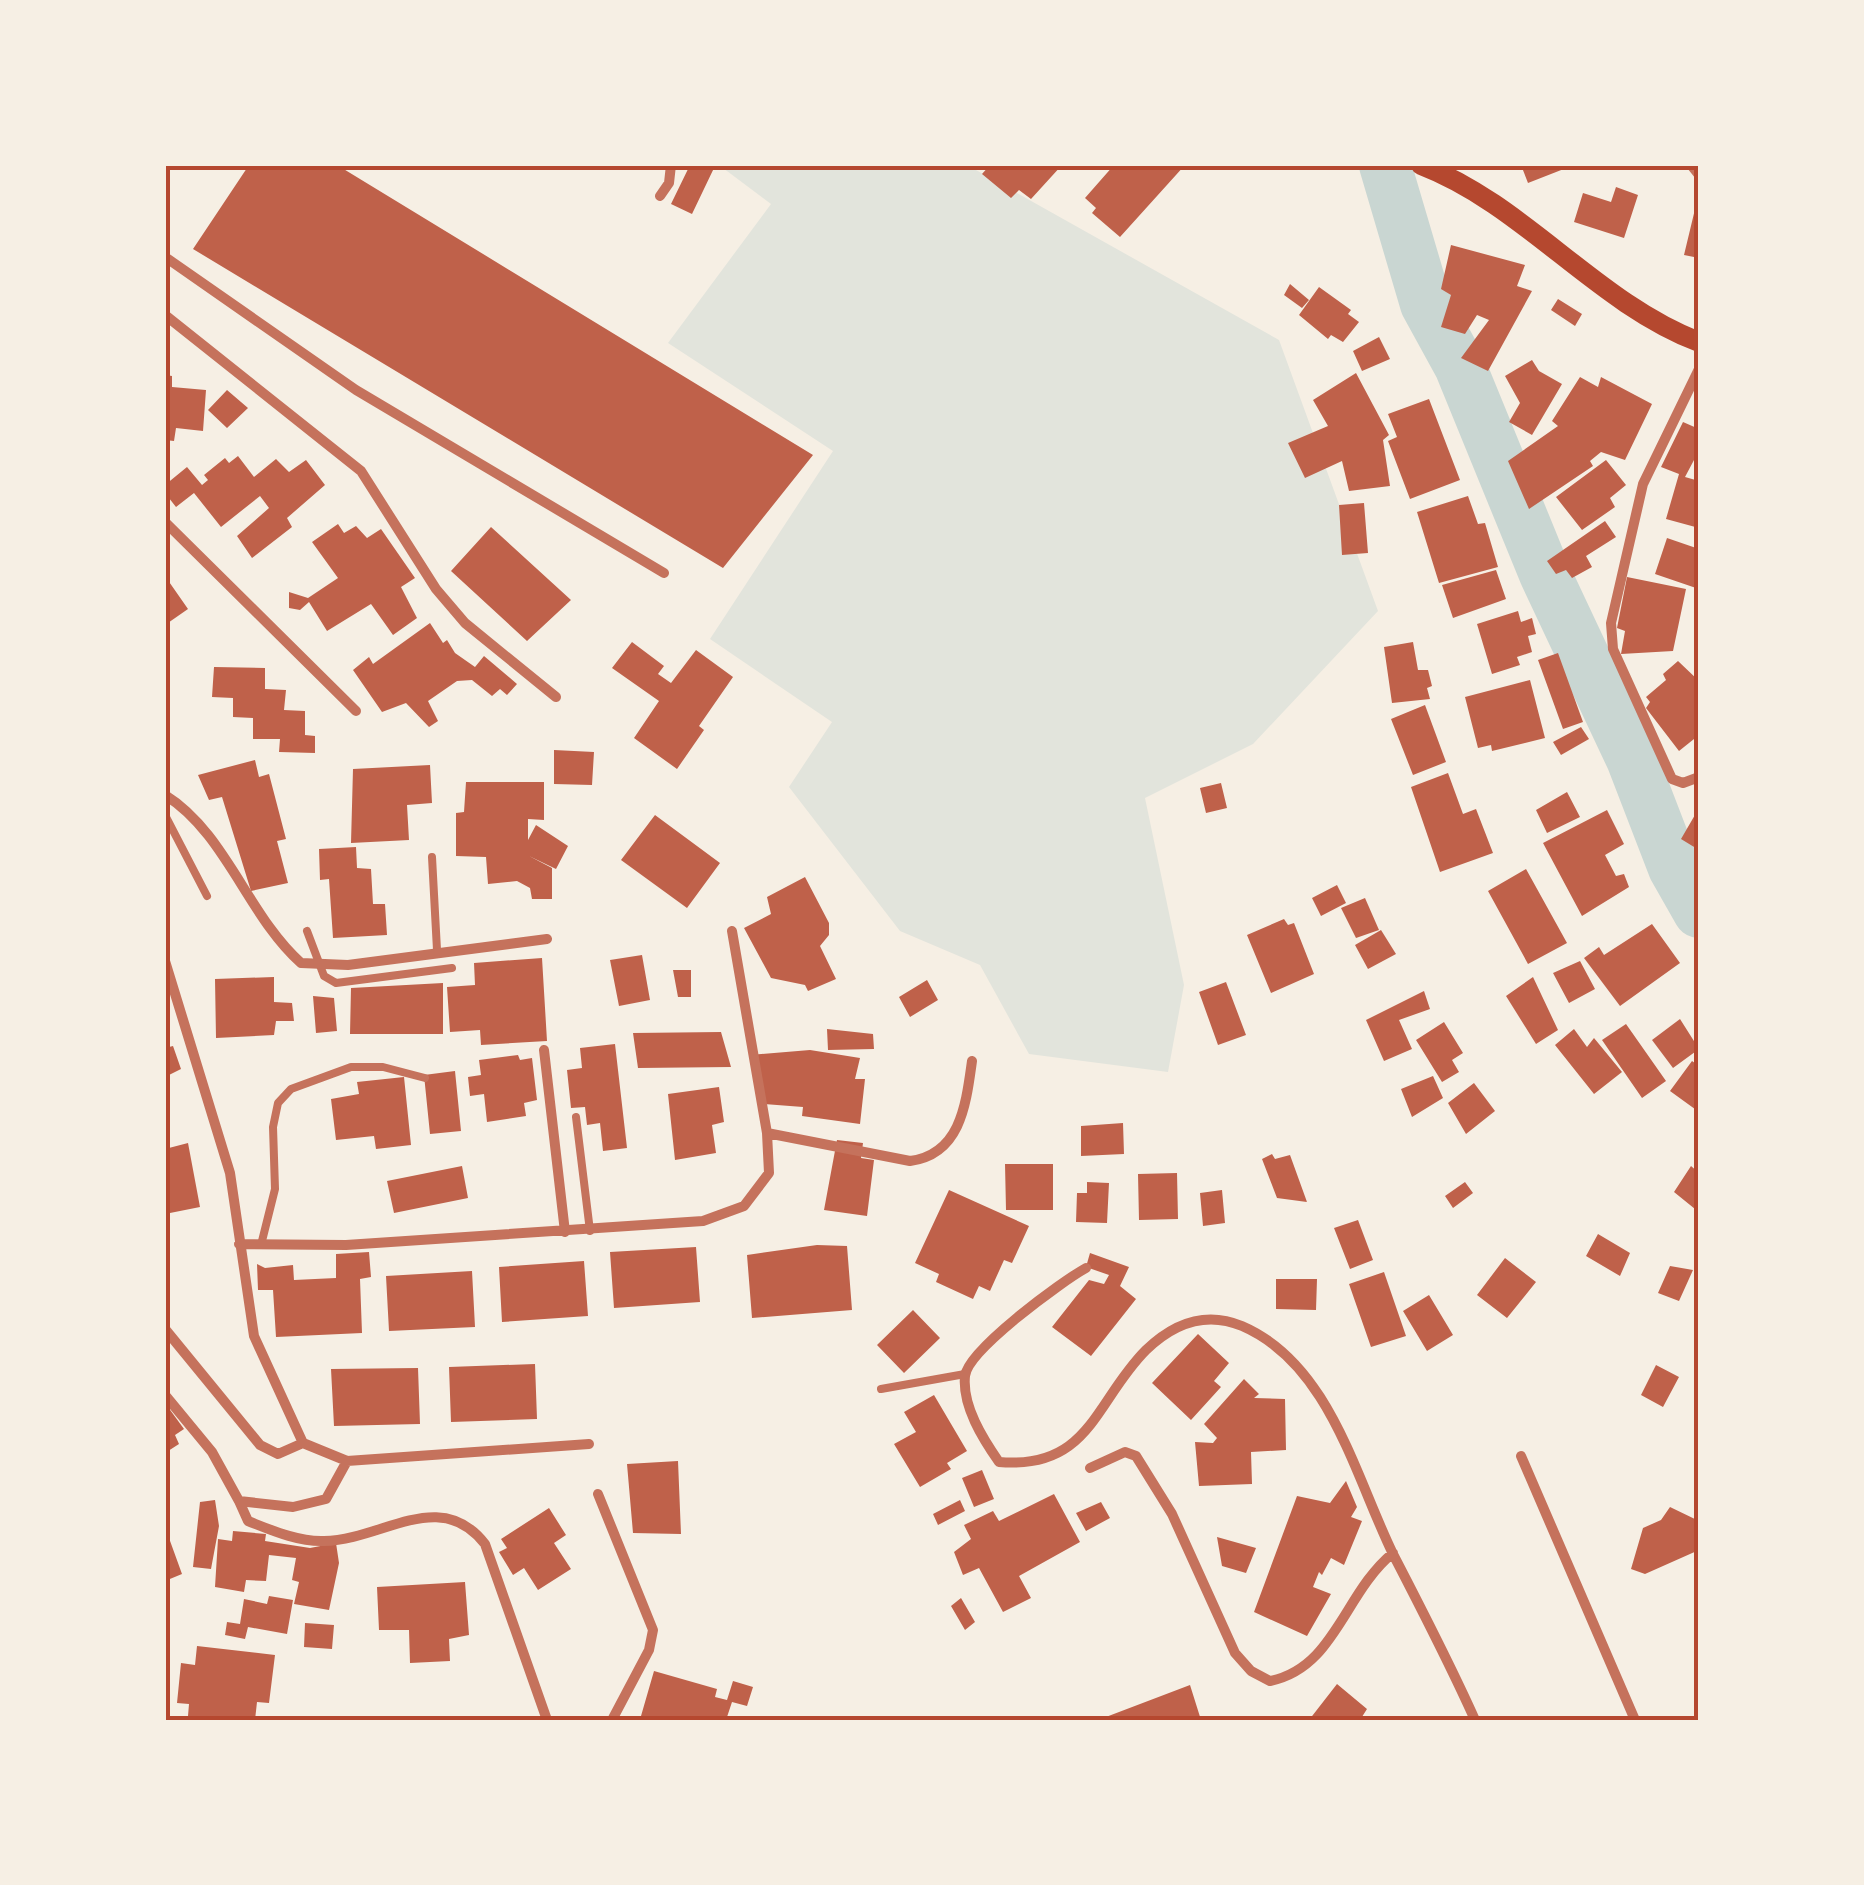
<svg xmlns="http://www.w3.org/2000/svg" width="1864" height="1885" viewBox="0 0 1864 1885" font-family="Commissioner,sans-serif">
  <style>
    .green { fill: #e2e4dc }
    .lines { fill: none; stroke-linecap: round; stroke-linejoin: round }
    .river { stroke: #c9d6d2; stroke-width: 52 }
    .building { fill: #bf614a }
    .service { stroke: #c5725c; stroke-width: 8 }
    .minor { stroke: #c5725c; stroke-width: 10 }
    .secondary { stroke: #b5482f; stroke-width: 20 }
    .neatline { fill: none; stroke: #b5482f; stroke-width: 4 }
  </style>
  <rect width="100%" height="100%" fill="#f6efe4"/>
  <path class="green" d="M719 165H967L1279 340 1378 611 1253 744 1145 798 1184 985 1168 1072 1029 1054 980 965 900 931 789 787 832 722 710 639 833 451 668 343 771 204Z"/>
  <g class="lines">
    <path class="river" d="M1385 165 1426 304 1460 366 1545 574 1632 759 1674 868 1699 912"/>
  </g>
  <path class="building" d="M249 165H337L813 455 723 568 193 249Z
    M690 165 714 168 692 214 671 204Z
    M990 165H1062L1031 199 1019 190 1011 198 982 174Z
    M1114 165H1185L1120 237 1092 213 1096 208 1085 198Z
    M1521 165H1574L1528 183Z
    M1616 187 1638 195 1624 238 1574 222 1583 193 1611 202Z
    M1696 205 1699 206V258L1684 255Z
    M1451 245 1525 265 1517 286 1532 291 1488 371 1461 358 1489 320 1477 315 1465 334 1441 327 1451 295 1441 289Z
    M1290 284 1309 300 1302 308 1284 295Z
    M1319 287 1351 310 1348 314 1359 322 1343 342 1331 335 1328 339 1299 315Z
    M1558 299 1582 314 1575 326 1551 310Z
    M1379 337 1390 359 1362 371 1353 351Z
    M1532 360 1539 371 1562 384 1532 435 1509 422 1520 403 1505 376Z
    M1356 373 1389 435 1383 440 1390 486 1349 491 1342 461 1305 478 1288 443 1328 426 1313 400Z
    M165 375 172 376V387L206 390 203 431 176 428 174 441 165 440Z
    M1580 377 1598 387 1601 377 1652 404 1625 460 1601 452 1590 461 1593 466 1529 509 1508 461 1558 426 1552 421Z
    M227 390 248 408 227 428 208 410Z
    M1429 399 1460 480 1410 499 1388 441 1397 437 1388 414Z
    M1683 422 1699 429V462L1694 460 1685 477 1699 481V528L1666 519 1679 474 1661 467Z
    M238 456 254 477 276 459 289 472 306 460 325 485 287 518 292 527 252 558 237 536 269 508 260 496 221 527 194 493 176 507 165 493V485L187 467 202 485 208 480 204 475 225 458 229 463Z
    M1606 460 1626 485 1610 498 1615 507 1582 530 1556 497Z
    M1468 496 1478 524 1485 523 1498 567 1439 583 1417 512Z
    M1364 503 1368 553 1342 555 1339 505Z
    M1605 521 1616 537 1586 556 1592 567 1572 578 1566 570 1556 574 1547 561Z
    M338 524 344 533 356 526 367 538 381 529 415 578 401 587 417 618 393 635 371 604 327 631 309 602 300 610 289 608V592L308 598 338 578 312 542Z
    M491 527 571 600 527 641 451 571Z
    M1667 538 1699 549 1696 588 1655 574Z
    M1496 570 1506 599 1453 618 1442 585Z
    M165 576 188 609 165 625Z
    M1627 577 1686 589 1673 651 1621 654 1625 631 1617 628Z
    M1518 611 1521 622 1532 618 1536 634 1528 636 1532 652 1517 657 1520 665 1492 674 1477 624Z
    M430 623 443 643 447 640 455 653 475 667 484 656 517 684 507 695 500 689 492 696 472 680 457 681 428 701 438 721 429 727 406 703 382 712 353 670 369 657 373 664Z
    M632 642 664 666 658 674 671 683 696 650 733 677 699 726 704 730 677 769 634 738 659 701 612 668Z
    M1413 642 1418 670H1428L1432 686 1427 688 1430 699 1392 703 1384 647Z
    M1558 653 1583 722 1563 729 1538 660Z
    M1678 661 1699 681V735L1679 751 1646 708 1650 702 1646 697 1666 680 1663 674Z
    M214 667 265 668V689L286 690 284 710 305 711V735L315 736V753L279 752 280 739H253V718L233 717V698L212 697Z
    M1530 680 1545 738 1492 751 1491 745 1478 748 1465 697Z
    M1425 705 1446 762 1413 775 1391 719Z
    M1581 727 1589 739 1561 755 1553 742Z
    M554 750 594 752 592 785 554 784Z
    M255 760 259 777 269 774 286 839 277 841 288 883 251 891 222 797 209 800 198 775Z
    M430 765 432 803 407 805 409 840 351 843 353 769Z
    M1448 773 1463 814 1476 809 1493 853 1440 872 1411 787Z
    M466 782H544V820L528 819V840L536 825 568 846 556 869 529 856 552 868V899H532L530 888 517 881 488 884 486 857 456 856V813L464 812Z
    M1221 783 1227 808 1206 813 1200 788Z
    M1567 792 1580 817 1547 833 1536 810Z
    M1699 808V850L1681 839Z
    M1607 810 1624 844 1605 855 1616 876 1624 874 1629 887 1582 916 1543 843Z
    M655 815 720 863 687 908 621 860Z
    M356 847 357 868 371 869 373 904H385L387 935 333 938 329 879 320 880 319 849Z
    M1526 869 1567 943 1528 964 1488 891Z
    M805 877 829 923V935L820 946 836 979 808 991 805 985 771 978 744 928 771 914 767 897Z
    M1337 885 1346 903 1321 916 1312 898Z
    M1365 898 1379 930 1356 938 1341 908Z
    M1284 919 1288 925 1294 923 1314 974 1271 993 1247 935Z
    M1652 924 1680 963 1620 1006 1584 958 1599 947 1604 955Z
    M1381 930 1396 954 1368 969 1355 945Z
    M642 955 650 1000 619 1006 610 960Z
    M542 958 547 1041 481 1045 480 1030 450 1032 447 987 475 985 474 963Z
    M1580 961 1595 989 1569 1003 1553 973Z
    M673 970H691V997H678Z
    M274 977V1002L292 1003 294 1021H276L274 1035 216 1038 215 979Z
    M1533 977 1558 1030 1536 1044 1506 996Z
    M927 980 938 1000 910 1017 899 997Z
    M1226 982 1246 1035 1218 1045 1199 992Z
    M443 983V1034H350L351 988Z
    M1424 991 1430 1009 1399 1020 1412 1049 1384 1061 1366 1020Z
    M313 996 334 998 337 1031 316 1033Z
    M1680 1019 1699 1049 1673 1068 1652 1040Z
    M1444 1022 1463 1053 1452 1060 1459 1072 1442 1082 1416 1040Z
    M1626 1024 1666 1081 1642 1098 1602 1040Z
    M827 1029 873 1034 874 1049 828 1050Z
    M1574 1029 1587 1047 1594 1038 1622 1072 1594 1094 1555 1045Z
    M721 1032 731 1067 638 1068 633 1033Z
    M615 1044 627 1148 603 1151 600 1123 587 1125 585 1107 571 1108 567 1070 582 1068 580 1048Z
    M173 1046 181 1069 165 1077V1048Z
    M810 1050 860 1058 855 1079H865L860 1124 802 1116 803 1107 764 1104 750 1055Z
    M518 1055 520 1060 532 1058 537 1100 524 1103 526 1116 487 1122 484 1094 470 1096 468 1077 481 1075 479 1060Z
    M1692 1061 1699 1066V1112L1670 1091Z
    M455 1071 461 1131 430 1134 424 1075Z
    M1433 1076 1443 1098 1412 1117 1401 1089Z
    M404 1077 411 1145 376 1149 374 1136 336 1140 331 1099 359 1094 357 1082Z
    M1474 1083 1495 1111 1466 1134 1448 1103Z
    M719 1087 724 1122 712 1125 716 1153 675 1160 668 1094Z
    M1123 1123 1124 1154 1081 1156V1126Z
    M837 1140 863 1143 861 1158 874 1160 867 1216 824 1210Z
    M188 1143 200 1207 165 1214V1149Z
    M1272 1154 1275 1159 1290 1155 1307 1202 1277 1198 1262 1159Z
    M1005 1164H1053V1210H1006Z
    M462 1166 468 1198 394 1213 387 1181Z
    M1691 1166 1699 1173 1695 1209 1674 1192Z
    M1177 1173 1178 1219 1139 1220 1138 1174Z
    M1087 1182 1109 1183 1107 1223 1076 1222 1077 1193H1087Z
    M1465 1182 1473 1193 1453 1208 1445 1196Z
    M949 1190 1029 1226 1012 1263 1004 1260 990 1291 979 1286 973 1299 936 1282 939 1274 915 1263Z
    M1222 1190 1225 1223 1203 1226 1200 1193Z
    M1358 1220 1373 1260 1350 1269 1334 1228Z
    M1598 1234 1630 1253 1620 1276 1586 1256Z
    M817 1245 847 1246 852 1310 752 1318 747 1255Z
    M696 1247 700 1302 614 1308 610 1252Z
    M369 1252 371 1277 360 1279 362 1333 276 1337 273 1290H258L257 1264 265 1268 293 1265 294 1280 336 1278V1254Z
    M1090 1253 1129 1267 1120 1286 1136 1299 1091 1356 1052 1327 1089 1280 1104 1284 1109 1275 1086 1267Z
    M1505 1258 1536 1282 1507 1318 1477 1295Z
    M584 1261 588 1316 502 1322 499 1267Z
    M1670 1266 1693 1270 1679 1301 1658 1293Z
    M472 1271 475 1327 389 1331 386 1276Z
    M1384 1272 1406 1336 1371 1347 1349 1284Z
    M1276 1279H1317L1316 1310 1276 1309Z
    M1429 1295 1453 1335 1427 1351 1403 1311Z
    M913 1310 940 1338 904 1373 877 1345Z
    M1198 1334 1229 1363 1214 1381 1221 1387 1191 1420 1152 1383Z
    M535 1364 537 1419 451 1422 449 1367Z
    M1656 1365 1679 1377 1663 1407 1641 1395Z
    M418 1368 420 1424 334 1426 331 1369Z
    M1244 1379 1259 1394 1254 1398 1285 1399 1286 1450 1251 1452 1252 1484 1199 1486 1195 1442 1213 1443 1217 1438 1204 1424Z
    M934 1395 967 1451 947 1463 951 1469 920 1487 894 1444 916 1432 904 1412Z
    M165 1403 184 1429 175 1435 179 1444 165 1453Z
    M678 1461 681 1534 633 1533 627 1464Z
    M982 1470 994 1499 974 1507 962 1478Z
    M1346 1481 1357 1507 1351 1517 1362 1521 1344 1565 1331 1558 1322 1575 1319 1572 1313 1587 1331 1594 1307 1636 1254 1612 1297 1496 1330 1503Z
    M1054 1494 1080 1542 1019 1576 1031 1598 1003 1612 979 1568 963 1575 954 1552 971 1539 964 1525 993 1511 999 1521Z
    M215 1500 219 1526 211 1569 193 1567 200 1502Z
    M960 1500 965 1511 938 1525 933 1514Z
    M1101 1502 1110 1518 1086 1531 1076 1513Z
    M1670 1507 1699 1521V1550L1645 1574 1631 1569 1643 1528 1661 1520Z
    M549 1508 566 1535 554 1543 571 1569 538 1590 524 1568 513 1575 499 1552 507 1548 501 1539Z
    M165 1527 182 1574 165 1581Z
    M233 1531 266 1534 265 1541 310 1548 336 1543 339 1563 329 1610 294 1604 299 1582 292 1580 296 1558 269 1555 266 1581 246 1580 244 1592 215 1587 218 1539 232 1541Z
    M1217 1537 1256 1548 1246 1573 1222 1566Z
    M465 1582 469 1635 449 1639 450 1661 410 1663 409 1630H379L377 1587Z
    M269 1596 293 1600 287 1634 248 1627 245 1639 225 1635 227 1622 240 1624 244 1599 267 1604Z
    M961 1598 975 1622 965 1630 951 1606Z
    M305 1623 334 1625 332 1649 304 1647Z
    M197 1646 275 1655 269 1703 257 1702 255 1720 188 1716 189 1704 177 1703 181 1663 195 1665Z
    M654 1671 717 1689 715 1697 727 1700 733 1681 753 1687 747 1706 732 1702 726 1720H651L641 1716Z
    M1337 1684 1367 1709 1360 1720H1309Z
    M1190 1685 1201 1720H1098Z"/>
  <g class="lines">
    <path class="service" d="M165 815 207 896
      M432 857 437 950
      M307 931 324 976 336 983 452 968
      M576 1117 590 1231
      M261 1245 275 1189 273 1127 278 1103 291 1089 351 1067H383L425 1078
      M881 1389 965 1374"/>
    <path class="minor" d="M1691 165 1699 175
      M660 196 669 183 671 165
      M165 257 356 390 664 573
      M165 315 361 471 436 589 465 623 556 697
      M1699 369 1643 484 1611 623 1613 649 1672 779 1683 783 1699 777
      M165 522 356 711
      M165 795C226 833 248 916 301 963L348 965 547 939
      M165 961 230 1173 254 1336 303 1443 278 1454 260 1445 165 1329
      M544 1050 565 1232
      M767 1133 910 1161C961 1154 966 1104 972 1061
      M239 1244 346 1245 703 1221 744 1206 769 1173 767 1133 732 931
      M1086 1268C1061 1282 968 1350 965 1376 962 1406 983 1439 999 1462 1090 1470 1095 1401 1146 1350 1174 1323 1206 1311 1242 1326 1330 1364 1355 1477 1394 1556 1422 1610 1450 1664 1475 1720
      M165 1395 212 1452 239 1501 293 1507 326 1499 347 1461
      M303 1443 347 1461 589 1444
      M1521 1456 1635 1720
      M1090 1468 1125 1452 1136 1456 1172 1514 1235 1653 1251 1671 1270 1681C1335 1668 1344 1593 1393 1553
      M598 1494 653 1630 649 1650 612 1720
      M239 1501 248 1521C271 1530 298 1542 324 1541 383 1540 440 1486 485 1544L547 1720"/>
    <path class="secondary" d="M1421 165C1525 205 1595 302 1699 342"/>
  </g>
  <rect width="1864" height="1885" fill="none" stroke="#f6efe4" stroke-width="335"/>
  <rect x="168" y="168" width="1528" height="1550" class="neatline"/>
</svg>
